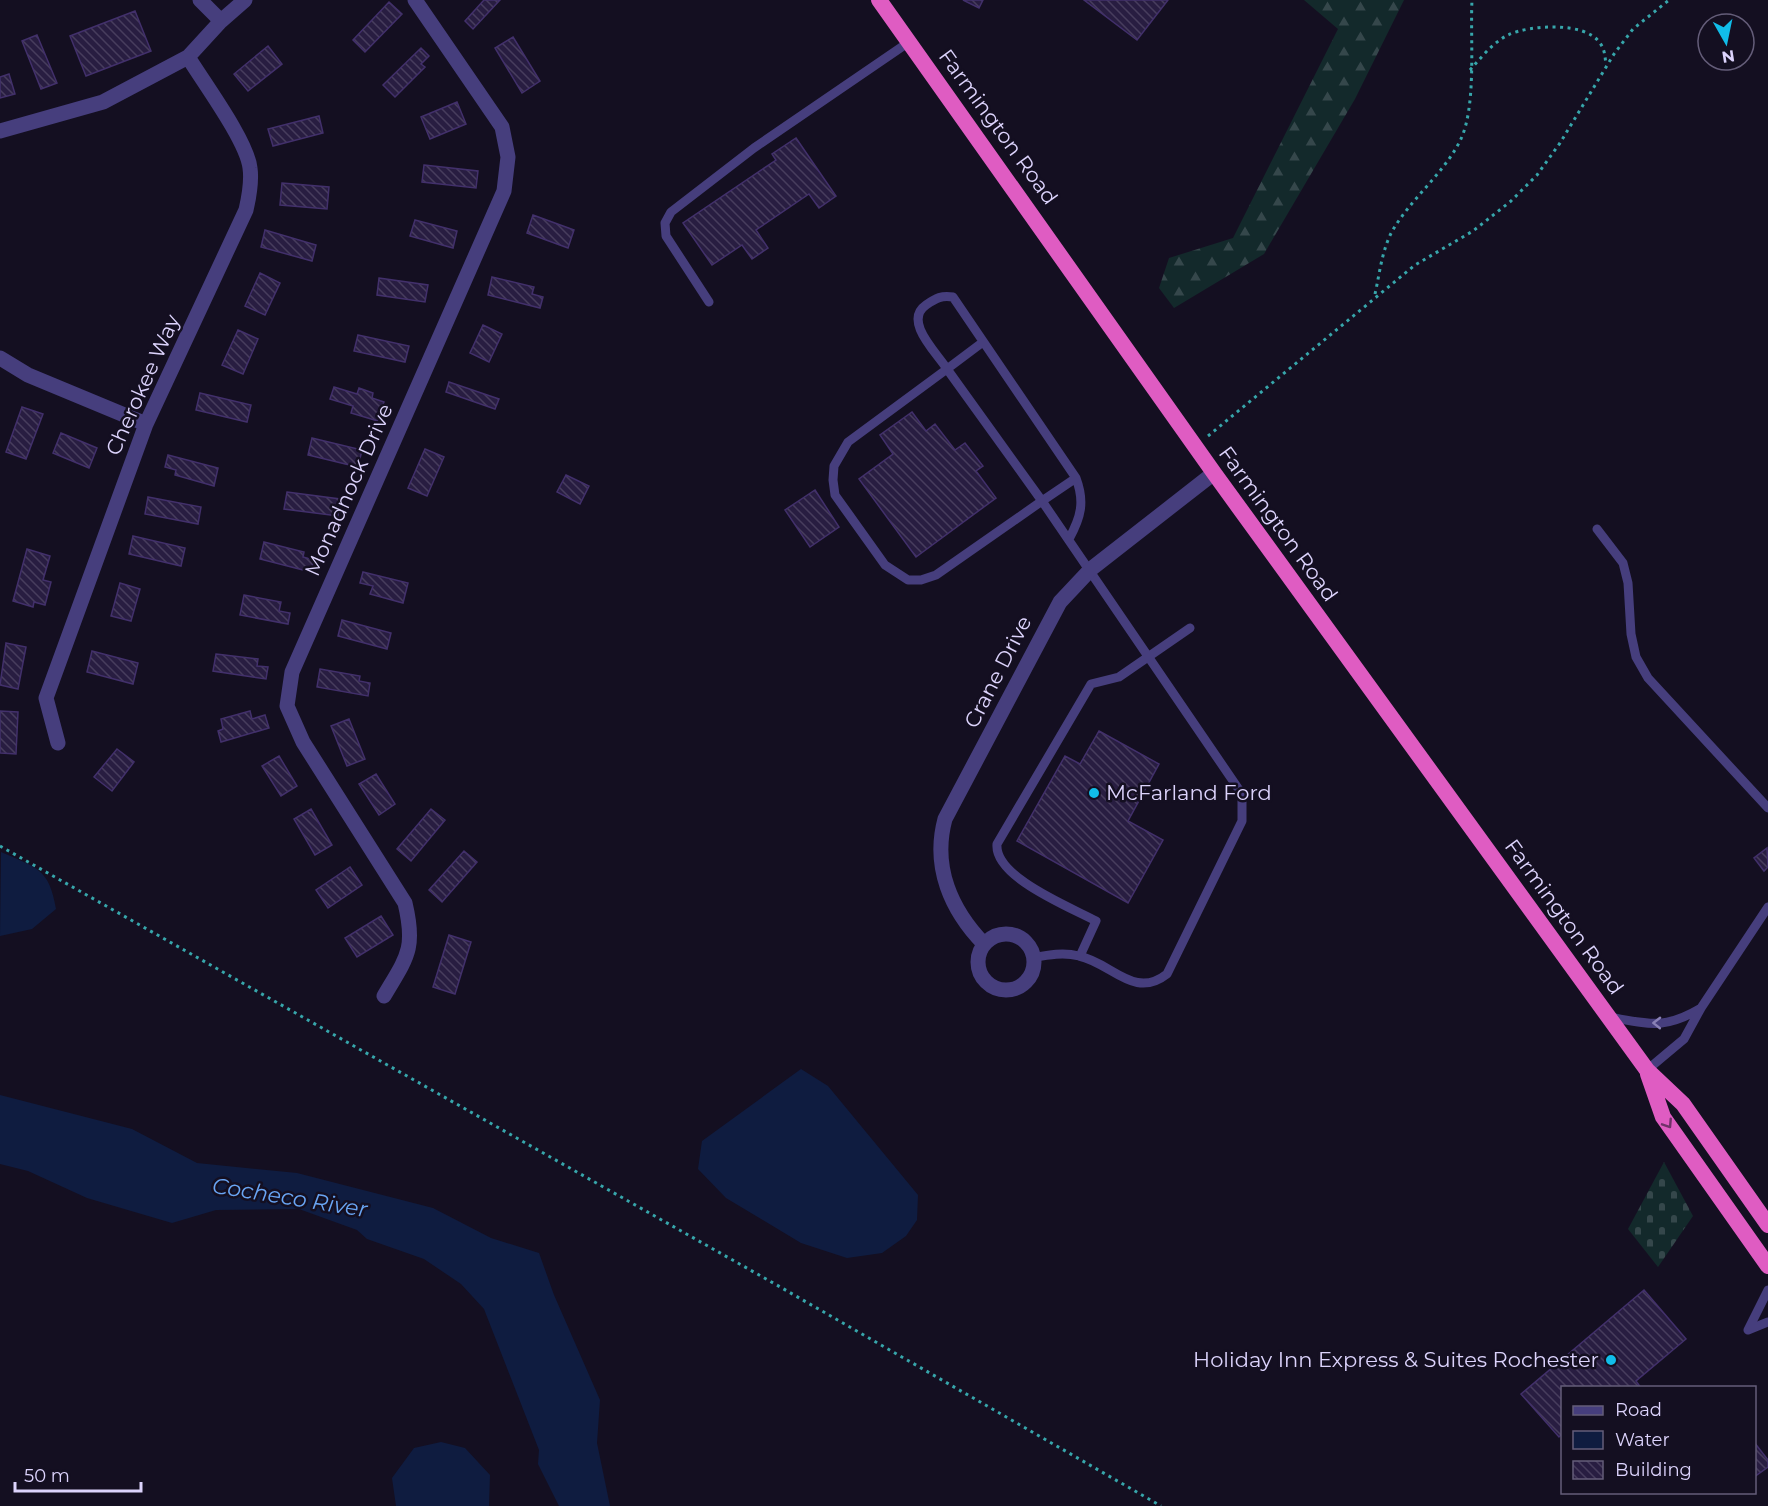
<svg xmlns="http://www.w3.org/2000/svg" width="1768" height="1506" viewBox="0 0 1768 1506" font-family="Montserrat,sans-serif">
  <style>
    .forest { fill: url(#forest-firs) }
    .cemetery { fill: url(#cemetery-stones) }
    .water { fill: #0f1c40 }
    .building { fill: url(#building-back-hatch); stroke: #42306b; stroke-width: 1.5 }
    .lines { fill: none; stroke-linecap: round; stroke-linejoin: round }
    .path { stroke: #37a6ab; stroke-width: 3; stroke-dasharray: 3 4.5; stroke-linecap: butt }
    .service { stroke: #463e7d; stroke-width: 9 }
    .minor { stroke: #463e7d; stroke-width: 15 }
    .trunk { stroke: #df5cc2; stroke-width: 16 }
    .oneway { stroke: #8a81b6 }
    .oneway2 { stroke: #6f3269 }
    .poi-dot { fill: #11bde9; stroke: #140f21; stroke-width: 2 }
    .labels { text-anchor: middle; stroke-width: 5; stroke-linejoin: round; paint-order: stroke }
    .street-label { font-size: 21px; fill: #dcd3fc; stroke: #140f21 }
    .poi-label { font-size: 21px; fill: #dcd3fc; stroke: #140f21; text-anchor: start }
    .water-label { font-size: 22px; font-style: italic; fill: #69a5f4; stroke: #140f21 }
  </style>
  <defs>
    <pattern id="forest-firs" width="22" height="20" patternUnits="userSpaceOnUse" patternTransform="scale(1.5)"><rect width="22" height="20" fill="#13292b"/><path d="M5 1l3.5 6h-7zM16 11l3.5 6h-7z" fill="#35474b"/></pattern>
    <pattern id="cemetery-stones" width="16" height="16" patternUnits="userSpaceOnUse" patternTransform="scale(1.5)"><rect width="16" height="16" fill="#13292b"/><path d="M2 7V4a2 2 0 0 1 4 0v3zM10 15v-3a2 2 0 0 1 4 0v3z" fill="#35474b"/></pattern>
    <pattern id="building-back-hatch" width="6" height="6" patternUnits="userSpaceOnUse" patternTransform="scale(1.5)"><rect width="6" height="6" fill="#281d41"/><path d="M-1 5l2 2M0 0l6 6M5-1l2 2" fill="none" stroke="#473d5d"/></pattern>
  </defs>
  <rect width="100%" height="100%" fill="#140f21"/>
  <path class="forest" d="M1304 0H1404L1355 99 1264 254 1174 308 1159 288 1169 258 1233 238 1338 29Z"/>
  <path class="cemetery" d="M1664 1162 1693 1216 1658 1267 1628 1229Z"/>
  <path class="water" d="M1 852C37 868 49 868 56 909L32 929 0 936Z
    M801 1069 828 1086 918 1195 917 1220 906 1236 882 1253 847 1258 801 1243 726 1198 698 1169 702 1141Z
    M0 1095 132 1129 197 1163 297 1173 433 1208 491 1238 539 1253 554 1295 600 1400 597 1443 610 1506H559L538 1464 539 1450 484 1309 461 1284 424 1259 367 1239 357 1230 299 1209 216 1210 172 1223 87 1198 28 1171 0 1164Z
    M441 1442 465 1448 490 1475 489 1506H396L392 1478 414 1448Z"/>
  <path class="building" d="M484 0H500L473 29 465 21Z
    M963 0H983L979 8Z
    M1084 0H1168L1137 40Z
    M389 2 402 14 365 52 353 40Z
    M135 11 151 51 86 76 70 36Z
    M37 35 57 83 41 89 22 41Z
    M513 37 540 81 522 93 495 48Z
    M268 46 282 64 248 91 234 74Z
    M421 48 429 56 421 64 425 67 395 97 383 85Z
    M9 74 15 94 0 98V77Z
    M457 102 466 124 430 139 421 117Z
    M319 116 323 133 273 146 268 129Z
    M796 138 836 196 819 208 809 194 756 230 768 248 752 259 742 245 712 265 683 223 776 160 772 154Z
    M424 165 478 171 476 188 422 182Z
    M282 183 329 187 327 209 280 205Z
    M533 215 574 230 568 248 527 233Z
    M415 220 457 231 453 248 410 236Z
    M265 230 316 245 312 261 261 247Z
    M260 273 280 283 265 315 245 306Z
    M492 277 534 287 532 294 543 297 540 308 488 295Z
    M379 278 428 285 425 302 377 295Z
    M483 325 502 334 489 362 470 353Z
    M238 330 258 339 243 374 222 365Z
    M358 335 409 346 405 362 354 351Z
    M449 382 499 399 495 409 446 392Z
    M334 387 357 394 359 388 373 393 372 398 384 402 378 421 351 413 353 406 330 399Z
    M200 393 251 405 247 422 196 410Z
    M22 407 43 414 26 459 6 452Z
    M912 412 926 431 935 424 955 450 965 443 983 466 976 471 996 498 916 557 859 479 893 454 880 435Z
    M61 433 97 448 89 468 53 453Z
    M312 438 362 450 358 467 308 455Z
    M425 449 444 457 427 496 408 488Z
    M168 455 218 468 214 486 175 475 176 470 165 467Z
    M566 475 589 486 580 504 557 492Z
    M815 490 839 527 810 547 785 510Z
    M287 492 340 499 338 516 284 509Z
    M148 497 201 507 198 524 145 514Z
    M133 536 185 548 181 566 129 554Z
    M264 542 304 552 303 557 314 560 311 572 260 559Z
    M27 549 50 556 43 580 51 582 45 605 34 602 33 607 13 601Z
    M363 572 408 583 403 603 370 594 373 586 360 583Z
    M120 583 140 589 131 621 111 616Z
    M244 595 281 602 279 611 290 613 288 624 240 615Z
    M342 620 391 633 387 649 338 636Z
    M6 643 26 647 18 689 0 685Z
    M92 651 138 663 133 684 87 672Z
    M216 654 258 659 257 666 268 667 266 679 213 671Z
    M320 669 360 676 359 681 370 683 368 696 317 687Z
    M0 711 18 712 16 754 0 753Z
    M250 711 252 719 265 715 269 728 221 742 218 731 223 729 221 719Z
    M349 719 365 759 347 766 331 726Z
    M1099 731 1159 764 1128 821 1163 840 1128 903 1017 841 1065 756 1080 764Z
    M117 749 134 762 112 791 94 777Z
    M279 756 297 786 281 796 262 766Z
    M376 774 395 804 379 815 359 784Z
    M311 809 332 845 315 855 294 819Z
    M431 809 445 820 411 861 397 849Z
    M1767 848 1768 867 1764 871 1754 858Z
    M464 851 477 862 442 902 429 890Z
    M350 867 362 885 328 908 316 890Z
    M381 916 393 935 357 957 345 938Z
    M449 935 471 942 455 994 433 987Z
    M1644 1290 1686 1339 1636 1381 1641 1388H1562V1434L1559 1437 1521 1394Z
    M1754 1442 1768 1460V1467L1754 1477Z"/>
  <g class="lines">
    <path class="path" d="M1470 70C1481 58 1492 43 1508 35 1529 25 1585 21 1600 43 1605 50 1605 57 1606 65
      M1375 294C1380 272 1382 248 1394 228 1413 197 1443 174 1460 141 1477 107 1470 39 1472 0
      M1208 436 1415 265 1473 231 1511 201 1537 175 1560 143 1614 54 1633 29 1669 0
      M0 846 775 1284 1161 1506"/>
    <path class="service" d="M709 302 666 236 665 223 671 212 754 148 909 42
      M983 342 947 369 1042 501 1076 478
      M1597 529 1623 563 1628 583 1631 634 1636 657 1648 678 1768 808
      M1080 956 1096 921C1070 907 994 877 997 844L1091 684 1119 677 1190 628
      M1032 958C1048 955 1063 952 1079 956 1112 963 1134 1000 1167 974L1242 821V794L1042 501 936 575 921 580H908L885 565 835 495 833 480 834 466 848 442 947 369C936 352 903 321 926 305 936 298 942 295 953 297L1076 478C1085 502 1081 517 1069 539
      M1609 1017C1649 1024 1664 1030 1701 1008
      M1647 1070 1684 1039 1701 1008 1768 907
      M1748 1330 1768 1290
      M1748 1330 1768 1322"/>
    <path class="minor" d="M200 0 221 21
      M0 131 103 102 188 57 221 21 245 0
      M0 358 28 375 146 424
      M58 743 46 698 146 424 246 210C249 197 252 182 250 168 247 141 204 83 188 57
      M978 962a28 28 0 1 1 56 0a28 28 0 1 1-56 0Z
      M984 944C951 910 932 867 945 819L1060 602 1091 569 1214 473
      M384 996C407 957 416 949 405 903L303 742 287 706 292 672 504 191 508 157 502 127 415 0"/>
    <path class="trunk" d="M879 0 1214 473 1647 1070 1683 1104 1768 1225
      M1648 1074 1663 1117 1768 1266"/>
  </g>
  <defs><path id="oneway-chevron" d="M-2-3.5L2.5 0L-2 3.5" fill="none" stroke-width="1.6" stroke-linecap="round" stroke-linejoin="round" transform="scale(1.5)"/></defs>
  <use class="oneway" href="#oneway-chevron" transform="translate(1657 1023) rotate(-179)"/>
  <use class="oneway2" href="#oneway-chevron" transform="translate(1668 1124) rotate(57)"/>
  <g class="poi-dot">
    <circle cx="1094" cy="793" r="6"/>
    <circle cx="1611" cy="1360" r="6"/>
  </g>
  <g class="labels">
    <g class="street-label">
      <text transform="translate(998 127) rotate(54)" y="7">Farmington Road</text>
      <text transform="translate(143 385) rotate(-66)" y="7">Cherokee Way</text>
      <text transform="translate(349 490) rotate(-66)" y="7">Monadnock Drive</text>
      <text transform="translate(1278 524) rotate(54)" y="7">Farmington Road</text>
      <text transform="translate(998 672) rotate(-63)" y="7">Crane Drive</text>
      <text transform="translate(1564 917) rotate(54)" y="7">Farmington Road</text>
    </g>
    <g class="poi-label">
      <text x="1106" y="800">McFarland Ford</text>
      <text x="1599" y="1367" text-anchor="end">Holiday Inn Express &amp; Suites Rochester</text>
    </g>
    <g class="water-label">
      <text transform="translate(290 1197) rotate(9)" y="8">Cocheco River</text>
    </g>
  </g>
  <rect x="1561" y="1386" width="195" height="108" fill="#140f21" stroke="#645d79" stroke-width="1.5"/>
  <rect x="1573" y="1406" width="30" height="9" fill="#463e7d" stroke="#645d79" stroke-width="1.5"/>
  <text x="1615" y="1416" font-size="18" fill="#dcd3fc">Road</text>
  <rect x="1573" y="1431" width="30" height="18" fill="#0f1c40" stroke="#645d79" stroke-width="1.5"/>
  <text x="1615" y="1446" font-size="18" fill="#dcd3fc">Water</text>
  <rect x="1573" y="1461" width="30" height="18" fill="url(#building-back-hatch)" stroke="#645d79" stroke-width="1.5"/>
  <text x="1615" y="1476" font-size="18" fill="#dcd3fc">Building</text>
  <g transform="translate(1726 42) rotate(171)"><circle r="28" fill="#140f21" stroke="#645d79" stroke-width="1.5"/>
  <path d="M0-4.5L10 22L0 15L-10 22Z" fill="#11bde9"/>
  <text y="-9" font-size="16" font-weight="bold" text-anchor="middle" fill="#dcd3fc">N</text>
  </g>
  <path d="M15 1482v9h126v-9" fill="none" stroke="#dcd3fc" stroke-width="3"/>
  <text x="24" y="1482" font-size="18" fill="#dcd3fc" stroke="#140f21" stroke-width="4.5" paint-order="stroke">50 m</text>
</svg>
